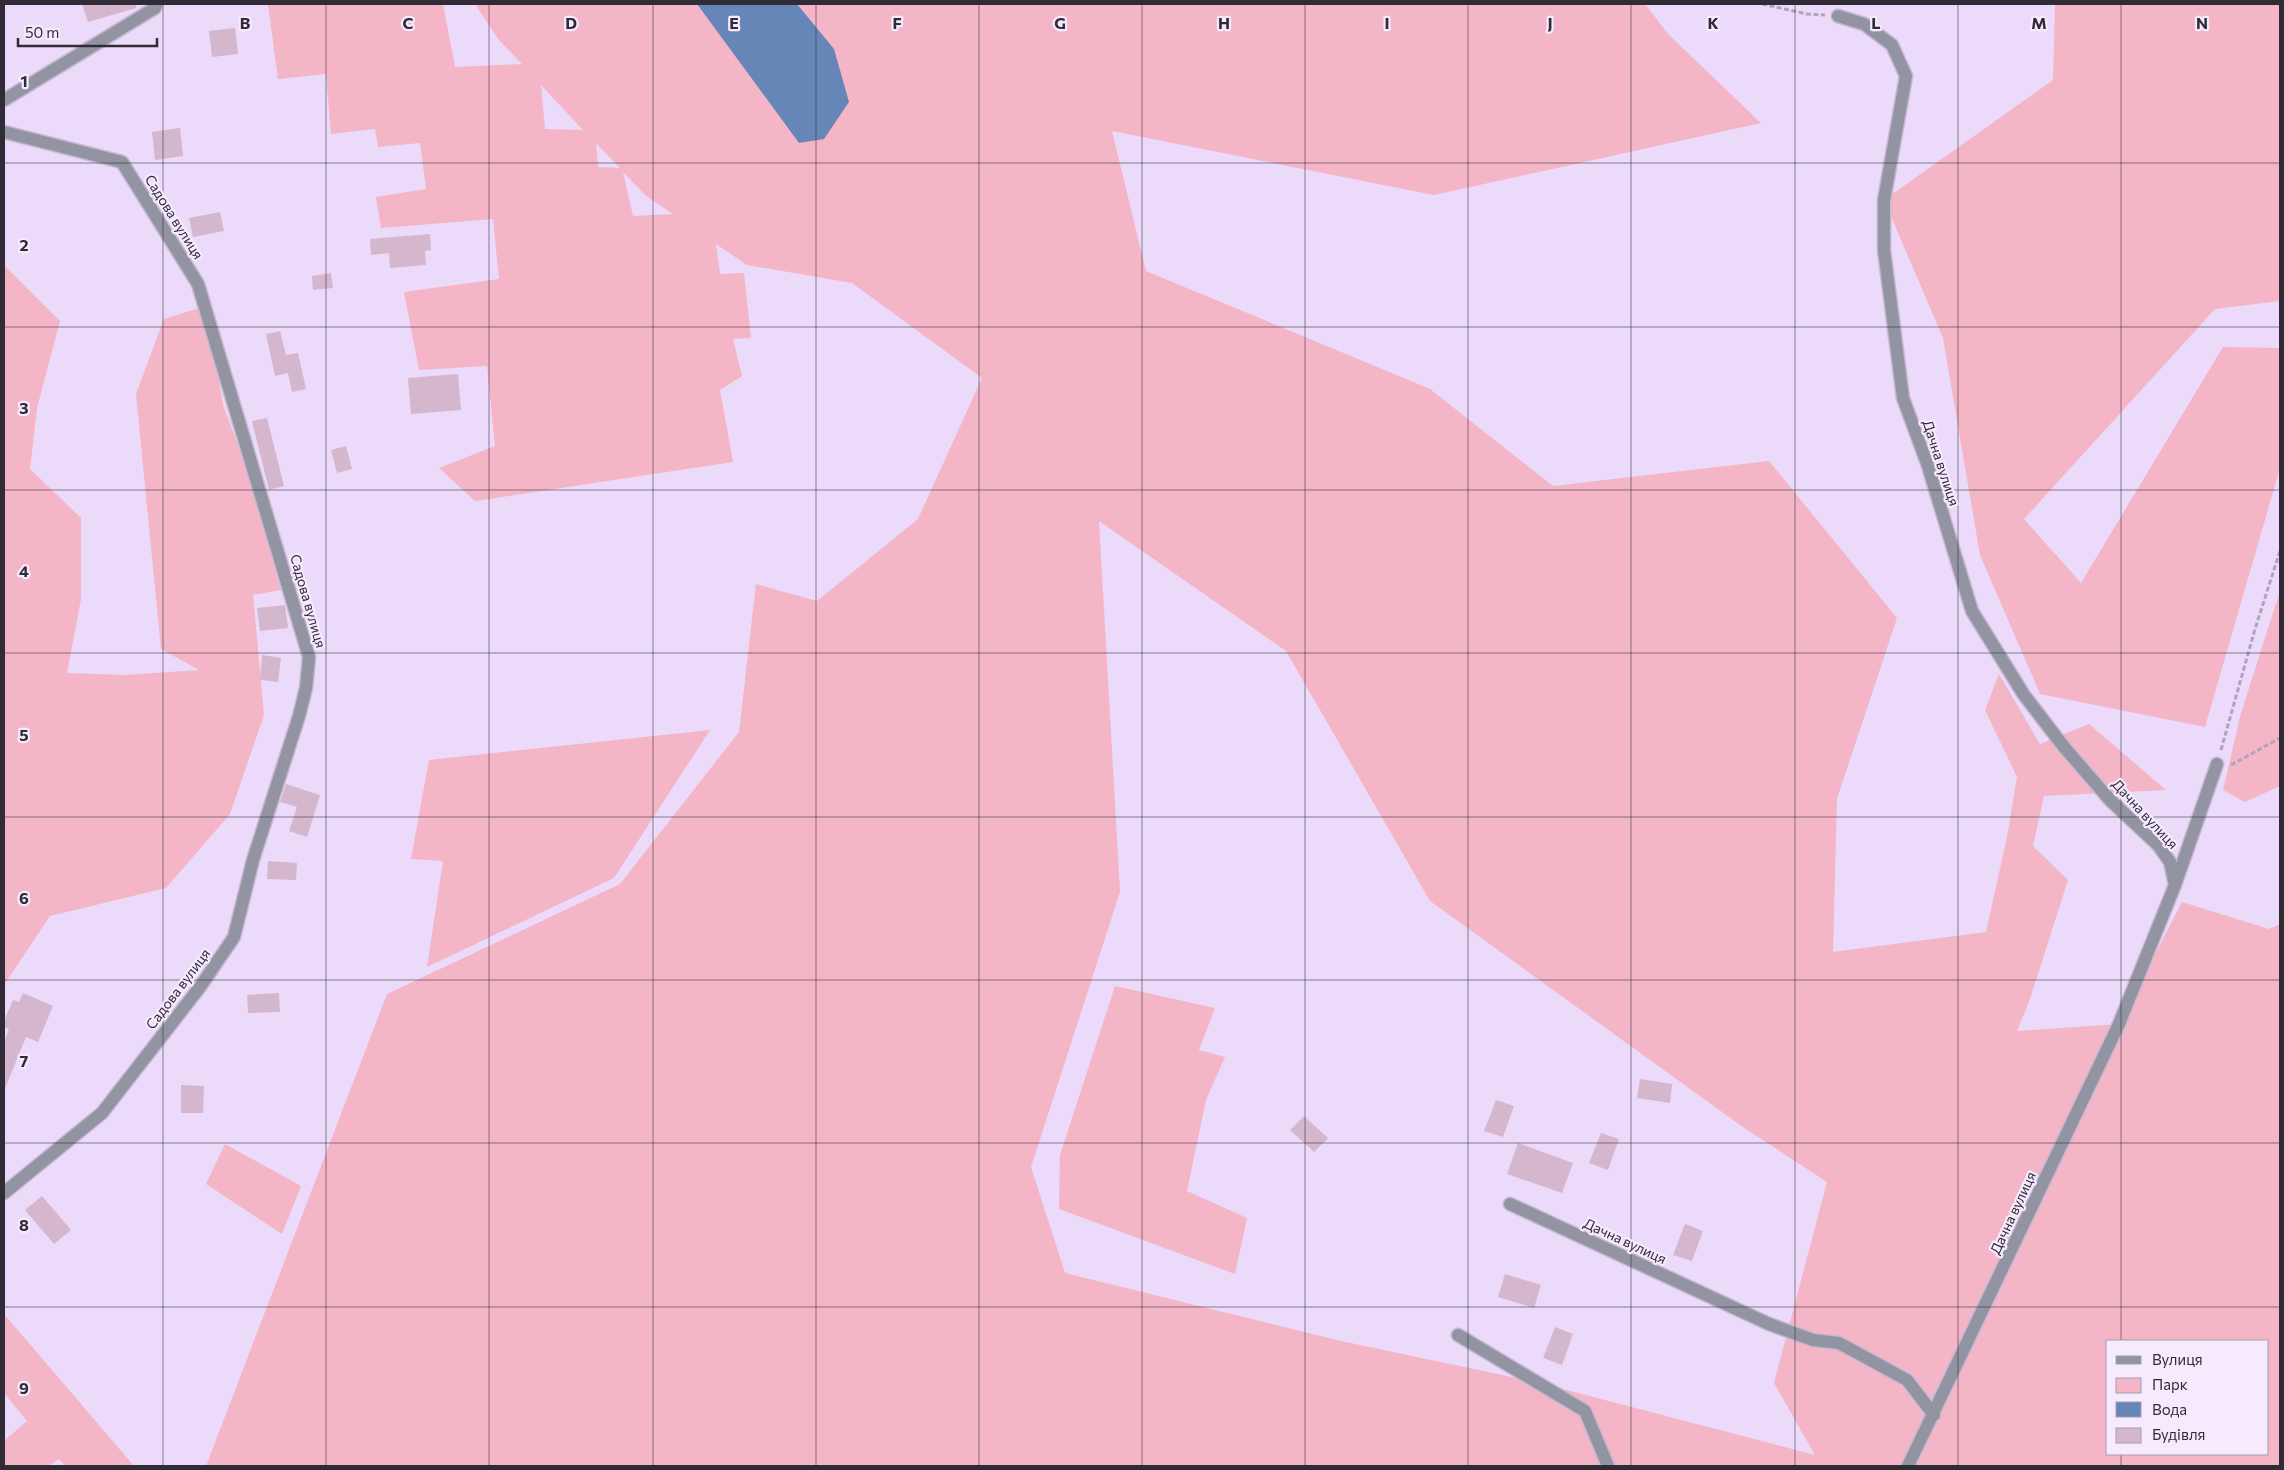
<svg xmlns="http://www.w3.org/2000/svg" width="2284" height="1470" viewBox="0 0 2284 1470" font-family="Commissioner,sans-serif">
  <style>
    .green { fill: #f4b5c6; fill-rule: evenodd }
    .water { fill: #6686b7 }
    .building { fill: #d4b6cd }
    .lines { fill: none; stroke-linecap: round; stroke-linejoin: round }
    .minor-casing { stroke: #c6b7d3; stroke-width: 15 }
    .path { stroke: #b0a3bd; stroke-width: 3; stroke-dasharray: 5 2.5; stroke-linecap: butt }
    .minor { stroke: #9394a2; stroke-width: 12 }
    .grid { fill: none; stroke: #312b37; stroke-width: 1; stroke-opacity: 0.55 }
    .labels { text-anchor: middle; stroke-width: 4.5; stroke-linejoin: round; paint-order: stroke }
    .street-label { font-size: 14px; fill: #312b37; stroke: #f5eafe }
    .grid-label { font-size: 16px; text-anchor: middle; font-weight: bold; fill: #312b37; stroke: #f5eafe; stroke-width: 4.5; stroke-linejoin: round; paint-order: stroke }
  </style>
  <rect width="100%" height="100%" fill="#ebdafa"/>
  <path class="green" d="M268 4H443L455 67 522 64 499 40 475 4H1645L1668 34 1761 123 1434 195 1112 131 1146 271 1430 389 1553 486 1769 461 1897 618 1837 799 1833 952 1986 932 2007 837 2017 777 1985 710 1999 674 2040 744 2089 724 2166 790 2044 796 2033 846 2068 880 2030 999 2017 1031 2119 1024 2182 902 2269 929 2280 924V1466H206L387 994 620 884 739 732 756 584 817 601 918 519 982 378 852 283 747 265 716 244 720 274 744 273 751 338 733 339 742 376 720 390 733 462 475 501 439 468 495 446 487 366 419 370 404 292 499 279 493 219 381 228 376 197 426 189 420 143 378 147 375 129 331 134 326 74 278 79ZM541 85 583 130 545 129ZM596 143 620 168 598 167ZM623 172 646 196 673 214 633 216ZM1099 521 1286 651 1430 901 1740 1125 1827 1182 1774 1383 1815 1455 1540 1383 1341 1341 1065 1273 1031 1167 1120 892ZM2108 1341H2268V1454H2108Z
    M2055 4H2280V301L2215 309 2024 519 2081 583 2223 347 2280 348V468L2205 727 2040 694 1980 555 1943 338 1884 200 2053 80Z
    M4 265 60 321 37 408 30 469 81 518V599L67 673 124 675 199 670 161 649 136 394 164 319 206 306 223 405 245 463 281 590 253 595 264 715 230 814 166 888 50 916 4 985Z
    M2280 591V786L2245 802 2223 790 2241 713Z
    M710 730 614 878 427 967 443 861 411 859 429 760Z
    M1115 986 1215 1008 1199 1050 1225 1057 1206 1100 1187 1191 1247 1218 1235 1274 1059 1209 1060 1155Z
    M225 1144 301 1186 282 1234 206 1184Z
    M4 1314 134 1466H65L59 1459 48 1466H4V1441L27 1421 4 1393Z"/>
  <path class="water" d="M697 4H797L834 49 849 102 824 139 799 143Z"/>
  <path class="building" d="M82 4H136V8L88 22Z
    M235 28 238 54 212 57 209 31Z
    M180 128 183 156 155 160 152 132Z
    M220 212 224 231 193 237 189 218Z
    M430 234 431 250 425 251 426 265 390 268 389 253 371 255 370 239Z
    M331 273 333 288 313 290 312 276Z
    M280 331 286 355 298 353 306 389 292 392 288 373 275 376 266 334Z
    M458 374 461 410 411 414 408 378Z
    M267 418 284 486 269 490 252 421Z
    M346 446 352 469 337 473 331 450Z
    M285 605 288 628 260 631 257 608Z
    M262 655 281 658 278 682 260 680Z
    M286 784 320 795 307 837 289 831 297 807 280 802Z
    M268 861 297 863 296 880 267 879Z
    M23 993 53 1006 38 1042 26 1037 4 1091V1043L9 1029 4 1027V1021L13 1000 19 1002Z
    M279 993 280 1012 248 1013 247 995Z
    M1640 1079 1672 1084 1670 1103 1637 1098Z
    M181 1085 204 1086 203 1113H181Z
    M1496 1100 1514 1106 1503 1137 1484 1131Z
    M1304 1116 1328 1138 1314 1152 1290 1130Z
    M1601 1133 1619 1139 1608 1170 1589 1163Z
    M1518 1143 1573 1163 1562 1193 1507 1174Z
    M42 1196 71 1230 54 1244 25 1210Z
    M1685 1224 1703 1231 1692 1261 1673 1255Z
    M1505 1274 1541 1285 1534 1308 1498 1297Z
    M1555 1327 1573 1334 1562 1365 1543 1358Z"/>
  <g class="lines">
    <g class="minor-casing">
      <path id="minor" d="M1838 16 1864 24 1892 45 1906 76 1884 200V250L1903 398 1928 466 1972 611 2024 695 2064 747 2110 800 2158 845 2170 862 2175 885
        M4 100 155 8 156 4
        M4 132 122 162 198 284 309 657 306 688 299 716 253 860 234 937 200 987 102 1113 4 1193
        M1510 1204 1769 1324 1813 1340 1839 1343 1907 1380 1934 1415
        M1458 1335 1585 1411 1608 1466
        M1908 1466 2119 1024 2175 885 2217 764"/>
    </g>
    <path class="path" d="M1762 4 1807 14 1825 15
      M2221 750 2255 629 2280 551
      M2231 765 2280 738"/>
    <use href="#minor" class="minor"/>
  </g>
  <path class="grid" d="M163 4V1466M326 4V1466M489 4V1466M653 4V1466M816 4V1466M979 4V1466M1142 4V1466M1305 4V1466M1468 4V1466M1631 4V1466M1795 4V1466M1958 4V1466M2121 4V1341M4 163H2280M4 327H2280M4 490H2280M4 653H2280M4 817H2280M4 980H2280M4 1143H2280M4 1307H2280M2121 1454V1466"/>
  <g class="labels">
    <g class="street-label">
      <text transform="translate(174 217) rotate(58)" y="5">Садова вулиця</text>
      <text transform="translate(1941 463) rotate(72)" y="5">Дачна вулиця</text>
      <text transform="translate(308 601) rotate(74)" y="5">Садова вулиця</text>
      <text transform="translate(2145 814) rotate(47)" y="5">Дачна вулиця</text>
      <text transform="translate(178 989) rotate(-53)" y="5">Садова вулиця</text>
      <text transform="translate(2013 1213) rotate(-65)" y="5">Дачна вулиця</text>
      <text transform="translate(1625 1241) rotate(25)" y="5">Дачна вулиця</text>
    </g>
  </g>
  <g class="grid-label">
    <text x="245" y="29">B</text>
    <text x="408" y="29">C</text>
    <text x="571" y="29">D</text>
    <text x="734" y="29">E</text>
    <text x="897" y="29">F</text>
    <text x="1060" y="29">G</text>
    <text x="1224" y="29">H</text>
    <text x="1387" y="29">I</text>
    <text x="1550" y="29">J</text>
    <text x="1713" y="29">K</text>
    <text x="1876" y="29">L</text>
    <text x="2039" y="29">M</text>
    <text x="2202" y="29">N</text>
    <text x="24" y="87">1</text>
    <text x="24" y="251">2</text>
    <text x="24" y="414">3</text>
    <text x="24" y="577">4</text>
    <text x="24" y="741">5</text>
    <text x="24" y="904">6</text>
    <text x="24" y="1067">7</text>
    <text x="24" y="1231">8</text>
    <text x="24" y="1394">9</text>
  </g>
  <rect width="2284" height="1470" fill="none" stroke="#312b37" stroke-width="10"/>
  <rect x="2106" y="1340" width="162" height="115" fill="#f5eafe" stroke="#a79eae"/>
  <rect x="2116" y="1356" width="25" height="8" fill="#9394a2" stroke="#a79eae"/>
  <text x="2152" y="1365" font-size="15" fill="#312b37">Вулиця</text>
  <rect x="2116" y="1378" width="25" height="15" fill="#f4b5c6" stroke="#a79eae"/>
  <text x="2152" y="1390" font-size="15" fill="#312b37">Парк</text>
  <rect x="2116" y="1402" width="25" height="15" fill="#6686b7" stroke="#a79eae"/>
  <text x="2152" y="1415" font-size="15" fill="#312b37">Вода</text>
  <rect x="2116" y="1428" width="25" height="15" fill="#d4b6cd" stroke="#a79eae"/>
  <text x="2152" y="1440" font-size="15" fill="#312b37">Будівля</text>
  <path d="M18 38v8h139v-8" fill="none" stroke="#312b37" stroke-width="2.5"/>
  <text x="25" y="38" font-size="15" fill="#312b37" stroke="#f5eafe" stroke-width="4" paint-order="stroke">50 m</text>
</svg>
